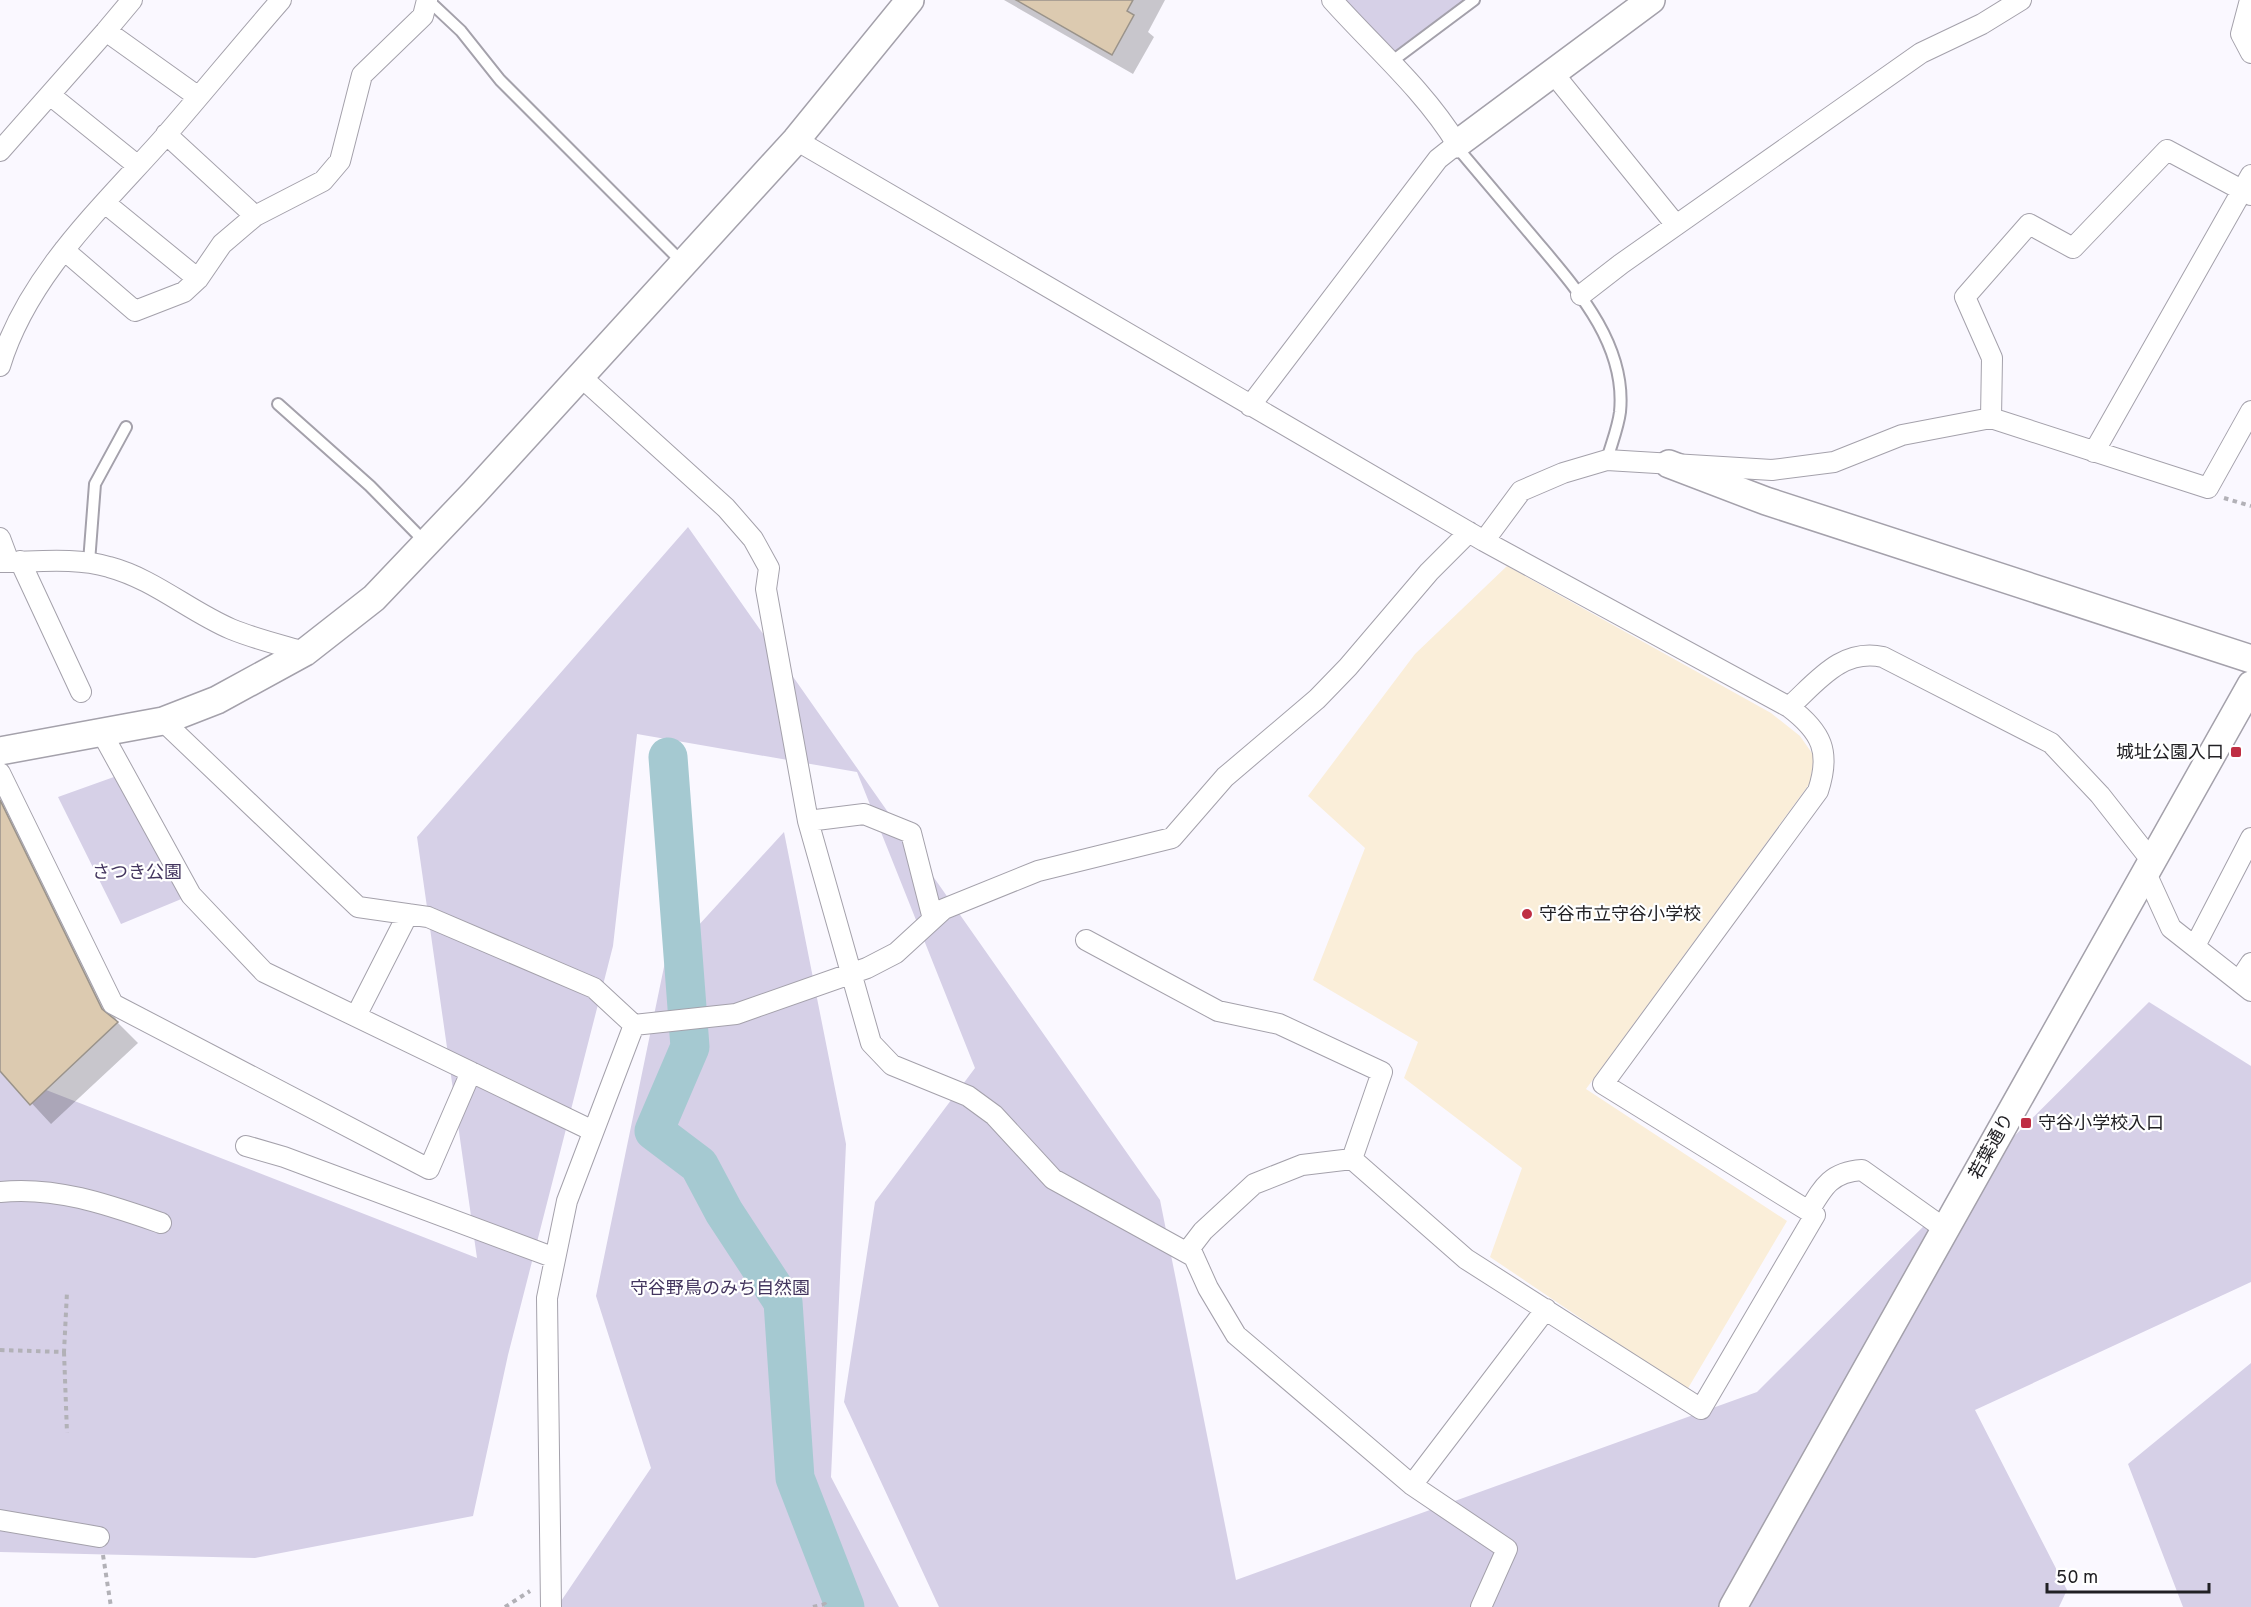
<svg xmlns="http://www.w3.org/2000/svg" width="2251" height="1607" viewBox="0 0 2251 1607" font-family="Overpass,'Noto Sans JP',sans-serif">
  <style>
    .education { fill: #faeed9 }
    .green { fill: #d6d0e7 }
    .shadow { fill: #0003 }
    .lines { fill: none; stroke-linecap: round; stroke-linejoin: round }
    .river { stroke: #a5c9d1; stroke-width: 39 }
    .building { fill: #dccab0; stroke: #9a938a; stroke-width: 1.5 }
    .lane-casing { stroke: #a4a1ab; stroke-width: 14 }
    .street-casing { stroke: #a4a1ab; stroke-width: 22 }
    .secondary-casing { stroke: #a4a1ab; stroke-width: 30 }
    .path { stroke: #b2b1b7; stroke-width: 4; stroke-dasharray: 4.5 4.5; stroke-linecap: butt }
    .lane { stroke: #fff; stroke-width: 10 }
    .street { stroke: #fff; stroke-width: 20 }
    .secondary { stroke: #fff; stroke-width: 27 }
    .poi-dot { fill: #bf2e43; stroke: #fff; stroke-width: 2 }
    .labels { text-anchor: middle; stroke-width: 4.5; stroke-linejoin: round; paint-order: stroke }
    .poi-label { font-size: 18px; fill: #212024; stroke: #fff; text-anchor: start }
    .park-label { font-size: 18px; fill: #43355e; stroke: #fff }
    .street-label { font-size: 18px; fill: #212024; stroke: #fff }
  </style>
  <rect width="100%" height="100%" fill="#faf8ff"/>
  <path class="education" d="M1507 566 1771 713 1800 736 1814 756 1810 783 1586 1089 1787 1221 1687 1390 1490 1257 1522 1168 1404 1078 1418 1042 1313 980 1365 848 1308 796 1415 654Z"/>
  <path class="green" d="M1344 0H1467L1393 53Z
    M688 527 1160 1200 1236 1580 1757 1392 2149 1002 2251 1066V1282L1975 1410 2067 1590 2059 1607H939L844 1402 875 1202 975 1068 857 772 637 734 613 946 508 1355 473 1516 255 1558 0 1552V1072L477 1258 417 837Z
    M125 773 191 895 121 924 58 797Z
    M784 832 846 1144 831 1477 899 1607H557L651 1468 596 1296 665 962Z
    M2251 1363V1607H2183L2128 1464Z"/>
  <path class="shadow" d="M1004 0H1165L1148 32 1154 37 1133 74Z
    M0 787 5 793 118 1023 138 1043 51 1124 0 1069Z"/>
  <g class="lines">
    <path class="river" d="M668 757 690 1047 654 1131 699 1165 724 1212 783 1302 795 1478 845 1607"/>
  </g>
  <path class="building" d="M1016 0H1133L1127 11 1134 15 1112 55Z
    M0 800 102 1009 118 1022 30 1105 0 1071Z"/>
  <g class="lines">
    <g class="lane-casing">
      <path id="lane" d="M428 0 461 31 500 80 682 262
        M1391 62 1474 0
        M1457 144 1461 152C1485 180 1508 208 1532 236 1573 285 1627 342 1620 412 1618 428 1611 445 1607 460
        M278 404 370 486 426 543
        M89 562 95 484 126 427"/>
    </g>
    <g class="street-casing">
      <path id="street" d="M2250 0 2241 34 2251 53
        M106 31 132 0
        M1553 73 1676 225
        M50 95 138 166
        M166 134 255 216 323 181 340 161 362 75 423 16 427 0
        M796 140 1484 541 1789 707C1817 682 1841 648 1883 657L2051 743 2100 795 2151 860
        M0 151 106 31 197 96
        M105 203 198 279
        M64 250 135 311 184 292 198 279 222 244 255 216
        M1581 295 1621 264 1921 53 1982 24 2021 0
        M0 366C27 277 99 210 160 142 201 95 240 47 281 0
        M579 375 726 508 753 539 769 568 766 589 808 821 871 1043 892 1065 968 1096 994 1115 1053 1179 1191 1255
        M1250 406 1438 159 1457 144C1424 90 1374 47 1332 0
        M1991 418 1992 358 1965 297 2029 224 2073 248 2167 150 2251 195
        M2094 452 2251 175
        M0 538 9 562
        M1484 541 1521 491 1563 473 1607 460 1772 470 1834 462 1902 435 1991 418 2208 488 2251 411
        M20 561 81 692
        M0 562C36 562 75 557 109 567 154 579 189 611 231 629 255 639 281 645 305 652
        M163 721 358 907 428 917 594 988 634 1025
        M103 735 191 895 264 972 593 1131
        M0 773 113 1004 429 1169 471 1072
        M808 821 864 814 911 833 933 919
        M2145 871 2171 928 2251 991
        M1086 940 1218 1011 1279 1024 1382 1072 1352 1159
        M2195 946 2251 838
        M2239 981 2251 963
        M356 1016 408 914
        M246 1146 284 1157 555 1258
        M0 1192C56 1186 109 1205 161 1223
        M1809 1211C1823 1187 1831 1172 1862 1170L1945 1229
        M1412 1485 1546 1309
        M0 1520 99 1537
        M551 1607 547 1298 567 1201 634 1025 736 1014 867 968 896 953 944 909 1038 871 1172 838 1225 777 1317 699 1348 667 1429 572 1469 532
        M1481 1607 1507 1549 1412 1485 1236 1335 1208 1288 1190 1248 1203 1231 1254 1184 1302 1165 1352 1159 1466 1259 1701 1409 1815 1215 1603 1084 1818 791C1831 752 1822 732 1789 707"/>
    </g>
    <g class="secondary-casing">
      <path id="secondary" d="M1457 144 1651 0
        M1669 464 1766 501 2251 659
        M0 751 163 721 217 700 305 652 374 598 474 493 796 140 910 0
        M1733 1607 2251 685"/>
    </g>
    <path class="path" d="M2224 498 2251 506
      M0 1350 64 1352 67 1292
      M64 1352 67 1433
      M103 1555 111 1607
      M505 1607 530 1591
      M813 1607 825 1604 827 1607"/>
    <use href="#lane" class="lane"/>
    <use href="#street" class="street"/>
    <use href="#secondary" class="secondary"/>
  </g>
  <g class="poi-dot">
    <rect x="2230" y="746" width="12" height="12" rx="3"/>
    <circle cx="1527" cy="914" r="6"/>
    <rect x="2020" y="1117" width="12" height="12" rx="3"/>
  </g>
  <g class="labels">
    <g class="poi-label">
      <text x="2224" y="758" text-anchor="end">城址公園入口</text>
      <text x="1539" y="920">守谷市立守谷小学校</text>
      <text x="2038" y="1129">守谷小学校入口</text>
    </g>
    <g class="park-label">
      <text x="137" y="878">さつき公園</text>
      <text x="720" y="1294">守谷野鳥のみち自然園</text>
    </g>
    <g class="street-label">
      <text transform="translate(1991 1146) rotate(-61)" y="6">若葉通り</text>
    </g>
  </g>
  <path d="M2047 1583v9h162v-9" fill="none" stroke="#212024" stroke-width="3"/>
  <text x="2056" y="1583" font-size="18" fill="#212024" stroke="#ffffff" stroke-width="4.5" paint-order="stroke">50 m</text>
</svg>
